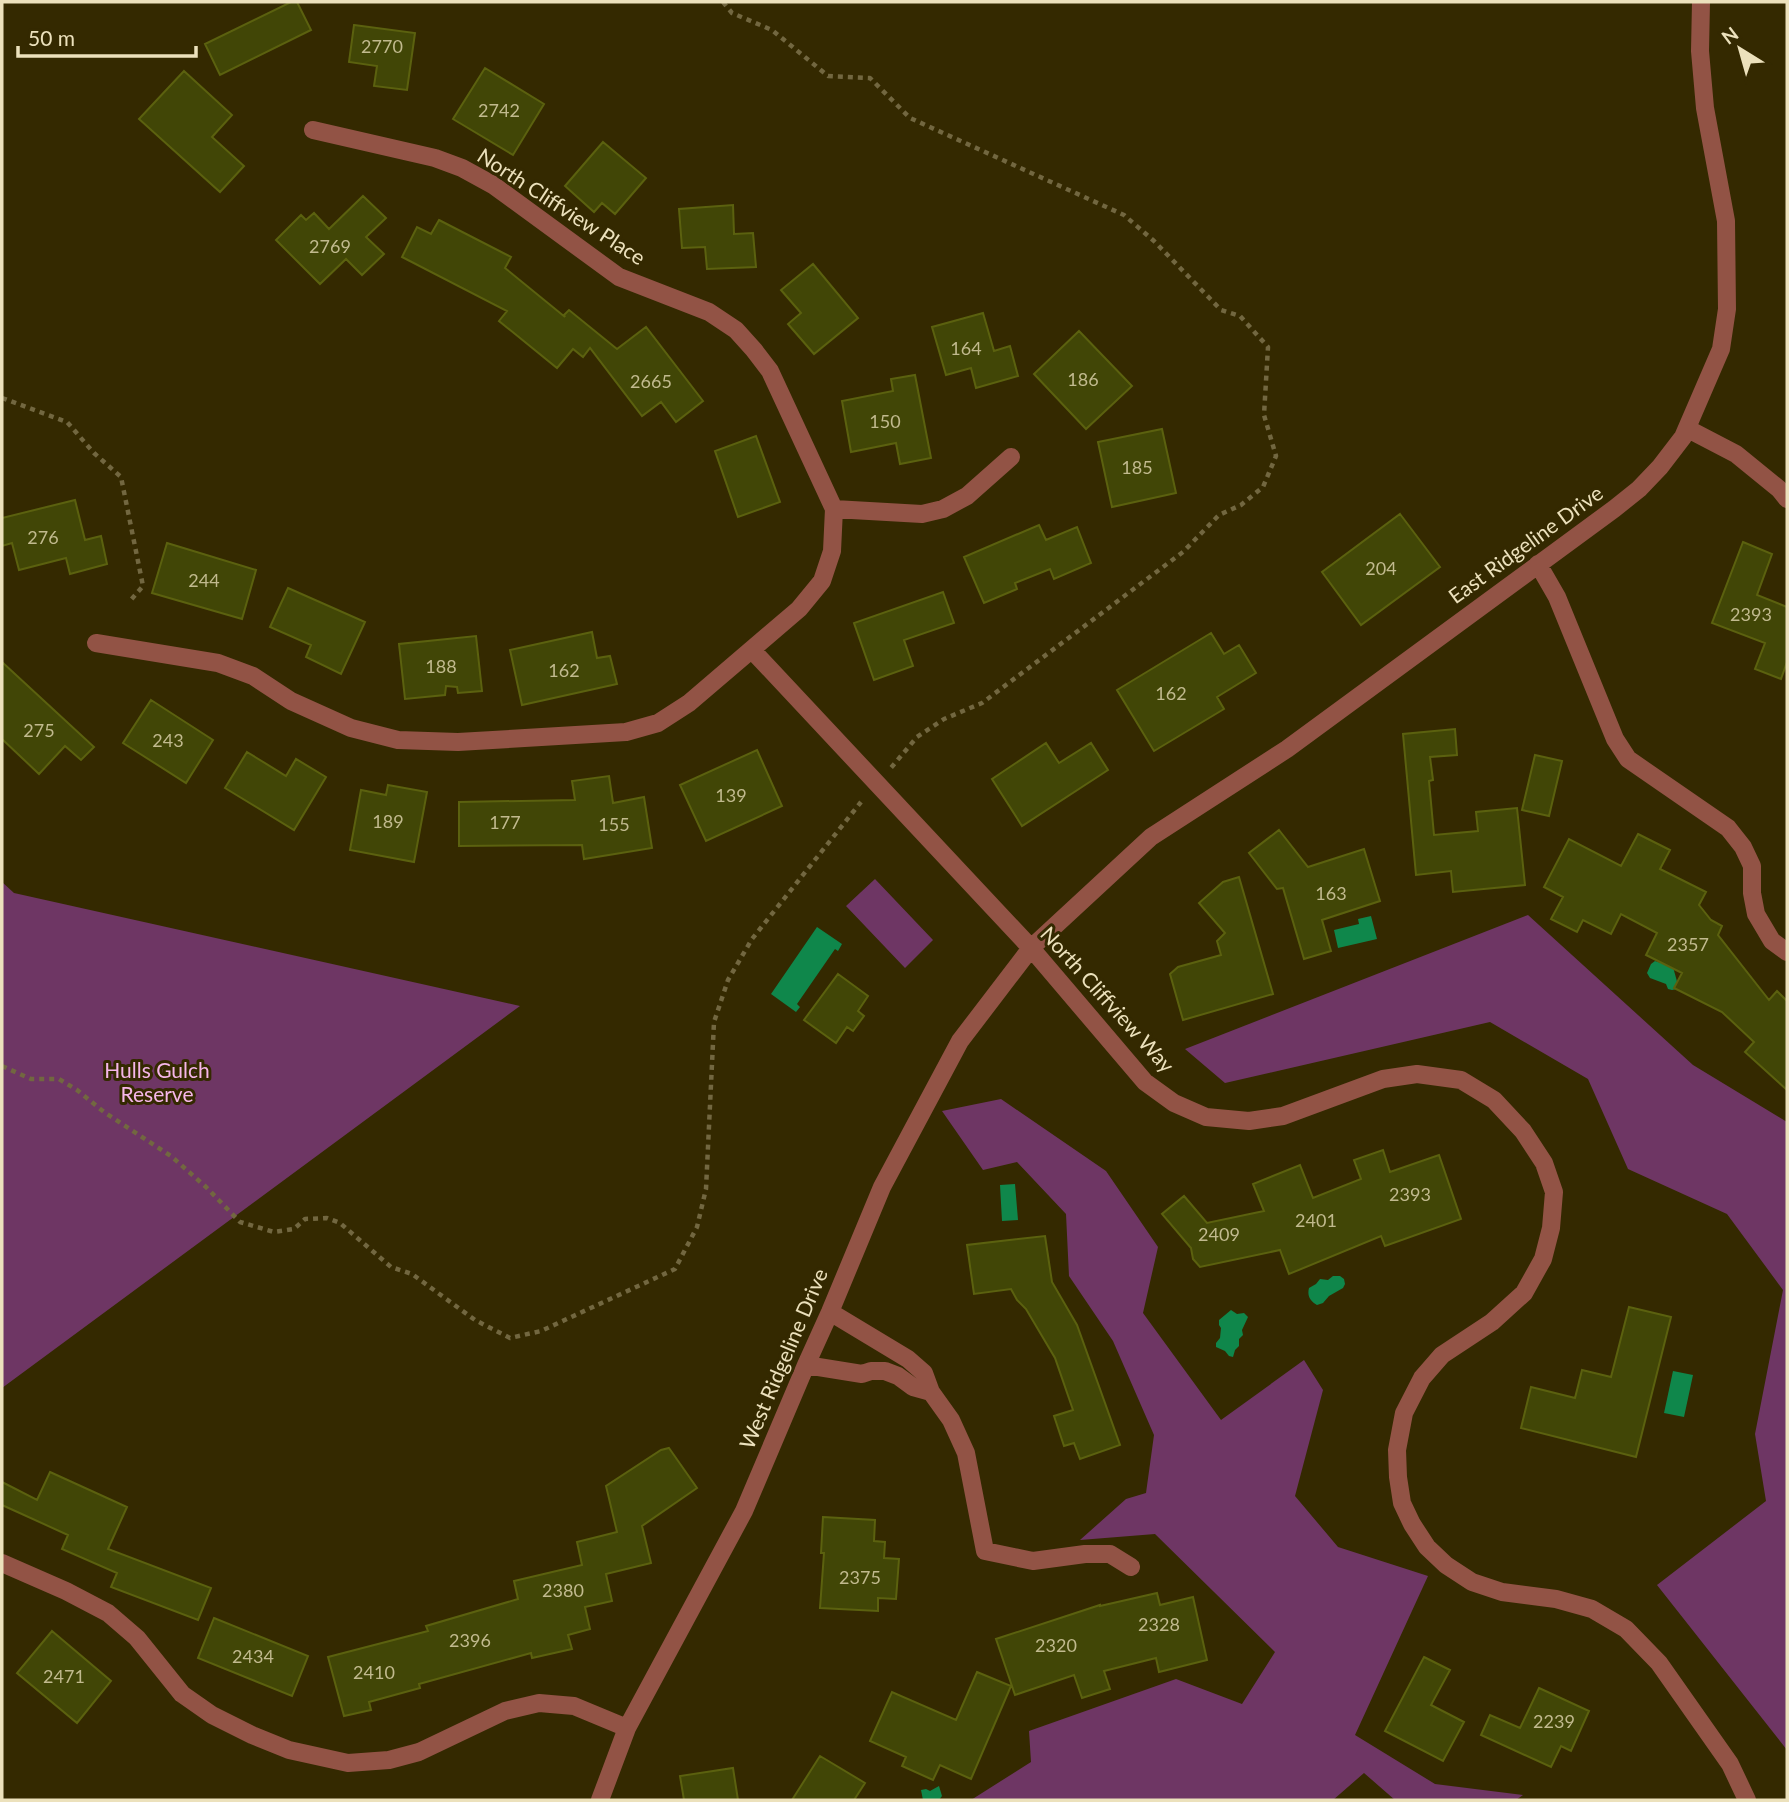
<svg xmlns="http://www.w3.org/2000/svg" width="1789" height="1802" viewBox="0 0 1789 1802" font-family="Lato,sans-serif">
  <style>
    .green { fill: #6e3664 }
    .water { fill: #0f874b }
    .building { fill: #414606; stroke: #5b610f; stroke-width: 2 }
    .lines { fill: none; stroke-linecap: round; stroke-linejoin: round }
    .path { stroke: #726740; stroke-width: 4.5; stroke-dasharray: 5 5; stroke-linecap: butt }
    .minor { stroke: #925345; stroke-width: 18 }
    .labels { text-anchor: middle; stroke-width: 6; stroke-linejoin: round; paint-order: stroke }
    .number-label { font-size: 18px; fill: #c1ba8e }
    .street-label { font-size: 21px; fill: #ece1bc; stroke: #342900 }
    .park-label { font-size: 21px; fill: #f6b6e9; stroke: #342900 }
  </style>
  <rect width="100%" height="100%" fill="#342900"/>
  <path class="green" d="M875 879 933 940 905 968 846 906Z
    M2 882 14 893 520 1006 2 1388Z
    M1528 915 1693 1065 1787 1122V1750L1657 1585 1766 1501 1755 1434 1783 1290 1727 1214 1628 1169 1588 1079 1490 1022 1225 1083 1185 1049Z
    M1001 1099 1106 1171 1158 1247 1143 1313 1221 1420 1304 1360 1323 1390 1295 1496 1338 1547 1428 1576 1355 1735 1435 1784 1523 1795 1516 1800H1395L1364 1773 1333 1800H971L1031 1762 1029 1731 1176 1679 1242 1704 1275 1652 1155 1534 1080 1540 1126 1499 1146 1493 1154 1435 1113 1341 1069 1276 1066 1214 1017 1162 983 1170 942 1111Z"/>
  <path class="water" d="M1371 916 1377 939 1338 948 1334 930 1359 924 1358 919Z
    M817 927 842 944 838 951 835 949 797 1004 800 1007 796 1012 771 994Z
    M1662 960 1667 961 1666 965 1673 967 1678 985 1677 989 1672 990 1668 989 1666 984 1650 978 1647 973 1651 964 1655 961 1661 963Z
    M1015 1184 1018 1220 1002 1221 1000 1185Z
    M1333 1276H1340L1344 1279 1345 1284 1343 1288 1329 1296 1323 1303 1317 1305C1310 1301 1307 1296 1309 1288L1316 1284 1320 1279 1328 1280Z
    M1231 1310 1237 1314 1244 1313 1248 1317 1242 1330 1243 1335 1239 1339V1346L1235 1350 1233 1357 1229 1356 1225 1351 1216 1347V1343L1220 1338 1221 1328 1219 1325V1320Z
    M1673 1371 1693 1375 1684 1417 1664 1413Z
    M939 1786 942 1796 939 1800H923L921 1790 926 1789 930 1791Z"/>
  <path class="building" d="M291 2H297L311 30 220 75 205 44Z
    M354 25 415 33 407 90 374 86 377 66 349 62Z
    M485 68 544 104 513 155 453 119Z
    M184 71 232 115 212 137 244 166 220 192 139 119Z
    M603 142 646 178 615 214 602 203 594 212 565 186Z
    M363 196 386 218 366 237 384 254 362 275 346 259 320 284 276 240 301 215 306 220 314 213 329 229Z
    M733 205 734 234 753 233 756 267 707 269 705 247 682 248 679 209Z
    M439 220 511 257 505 268 565 317 564 315 569 310 617 349 646 327 703 401 676 422 661 402 642 416 590 348 583 357 573 349 557 368 499 321 507 311 402 257 417 227 431 234Z
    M813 264 858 318 814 354 788 324 801 313 781 290Z
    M983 313 994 351 1010 346 1018 376 976 388 971 368 946 375 932 327Z
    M1079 331 1132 386 1086 429 1034 374Z
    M915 375 931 458 900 464 896 443 851 452 842 401 893 391 891 379Z
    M1162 429 1176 493 1112 507 1098 442Z
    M756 436 780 502 738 517 715 451Z
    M75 500 85 540 101 536 107 564 70 574 66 558 19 570 12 543 2 546V518Z
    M1400 514 1440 567 1361 625 1322 572Z
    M1039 525 1046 540 1077 527 1091 563 1054 579 1050 569 1015 583 1017 589 984 603 964 557Z
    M1743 542 1772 554 1757 595 1787 607V662L1781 679 1755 669 1765 643 1712 623Z
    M167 543 256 570 242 619 152 593Z
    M288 588 365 622 341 674 306 657 311 645 270 627Z
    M943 592 954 623 904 640 913 666 874 680 854 623Z
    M592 632 597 658 610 656 617 684 522 705 510 650Z
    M1211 633 1224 654 1239 645 1256 673 1217 697 1224 709 1154 751 1117 690Z
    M476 636 482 691 458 693 457 687 446 686 445 695 405 699 399 644Z
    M2 662 94 747 81 760 65 746 39 774 2 739Z
    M151 700 213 740 186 783 123 743Z
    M1455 729 1457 755 1430 757 1433 780 1429 781 1434 835 1478 831 1476 812 1517 808 1525 885 1453 892 1451 871 1416 875 1403 734Z
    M1046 743 1059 763 1091 743 1108 770 1022 826 992 779Z
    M757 750 782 806 706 841 680 785Z
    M247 752 286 776 296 759 326 777 294 830 225 788Z
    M1535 755 1562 761 1549 816 1522 810Z
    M609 776 613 803 644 797 652 848 584 859 582 845 459 846V802L575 800 572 781Z
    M388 785 427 792 414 862 350 850 361 790 386 795Z
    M1279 830 1308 867 1364 849 1380 901 1322 920 1331 951 1304 959 1283 888 1277 889 1249 853Z
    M1638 834 1670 850 1660 869 1706 892 1699 905 1711 920 1722 926 1718 935 1769 1000 1777 991 1787 1001V1090L1745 1052 1754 1042 1722 1012 1674 988 1682 973 1646 955 1657 933 1621 914 1611 934 1583 920 1577 932 1551 919 1563 897 1544 887 1569 839 1621 866Z
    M1239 877 1273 994 1183 1020 1170 974 1178 967 1221 955 1217 941 1225 933 1199 903 1223 882Z
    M838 974 868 996 858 1011 864 1016 853 1031 847 1027 836 1043 804 1020Z
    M1383 1150 1390 1172 1439 1155 1461 1219 1385 1246 1381 1236 1289 1274 1280 1250 1200 1267 1193 1259 1191 1248 1162 1214 1184 1196 1207 1223 1264 1211 1253 1184 1300 1165 1313 1198 1361 1179 1354 1160Z
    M1045 1236 1052 1282 1077 1325 1120 1445 1080 1459 1074 1443 1064 1446 1054 1416 1073 1410 1055 1358 1026 1309 1017 1300 1011 1289 974 1294 967 1245Z
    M1629 1307 1671 1317 1636 1457 1521 1428 1531 1387 1575 1398 1582 1370 1611 1377Z
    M669 1448 697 1488 642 1526 651 1563 606 1574 612 1601 585 1607 590 1629 568 1635 572 1649 532 1658 531 1653 419 1684 420 1688 369 1702 371 1710 344 1716 328 1657 428 1631 426 1626 518 1599 514 1581 582 1565 577 1542 617 1532 606 1486 661 1450Z
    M50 1472 127 1507 108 1549 211 1588 198 1620 111 1587 117 1573 62 1549 68 1535 2 1505V1482L37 1500Z
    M823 1517 875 1520 874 1541 885 1542 884 1558 899 1559 896 1599 878 1598V1611L820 1608 824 1553H821Z
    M1157 1593 1160 1605 1193 1597 1207 1660 1159 1672 1156 1658 1104 1671 1110 1689 1082 1698 1074 1675 1015 1695 996 1639 1100 1605V1606Z
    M214 1618 308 1656 292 1696 198 1658Z
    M52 1631 111 1681 77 1723 17 1673Z
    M1424 1657 1450 1670 1431 1705 1464 1722 1443 1761 1385 1731Z
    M977 1672 1011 1686 971 1779 940 1765 933 1780 902 1766 906 1757 870 1741 892 1692 956 1720Z
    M1539 1688 1589 1711 1571 1751 1561 1746 1551 1767 1481 1735 1490 1715 1520 1728Z
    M820 1756 865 1783 854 1800H792Z
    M733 1768 738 1800H684L680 1776Z"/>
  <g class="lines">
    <path class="path" d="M723 2 732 13 772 30 828 76 870 78 910 118 1124 215 1154 241 1221 310 1240 316 1268 347 1264 415 1276 456 1263 487 1241 505 1219 515 1183 552 982 703 944 719 917 737 890 769
      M2 398 67 422 94 453 121 477 143 586 130 601
      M2 1066 31 1079H59L77 1090 104 1112 171 1156 206 1187 240 1222 274 1232 294 1229 305 1219 327 1218 340 1223 391 1267 412 1274 475 1320 510 1338 541 1331 675 1269 697 1227 706 1189 714 1022 728 980 752 939 861 802"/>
    <path class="minor" d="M1688 429 1736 454 1779 489 1787 499
      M834 509 922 514 943 509 967 496 1011 457
      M1538 564 1557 597 1615 739 1628 759 1728 828 1743 847 1752 866V893L1756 914 1772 941 1787 952
      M96 643 218 663 253 676 291 701 351 728 398 740 458 742 626 732 658 723 689 703 799 609 822 581 832 551 834 509 770 371 754 350 736 330 709 312 619 277 493 185 462 168 435 158 313 130
      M752 650 1031 948 1145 1082 1174 1103 1206 1117 1249 1121 1283 1116 1383 1079 1417 1074 1461 1080 1494 1100 1523 1131 1544 1163 1554 1192 1551 1228 1543 1259 1524 1293 1492 1322 1442 1355 1422 1378 1404 1413 1397 1450 1398 1477 1402 1503 1412 1524 1427 1547 1446 1565 1472 1582 1502 1592 1556 1599 1592 1609 1626 1629 1659 1663 1730 1764 1747 1800
      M830 1312 908 1359 924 1373 931 1392 951 1420 966 1453 985 1551 1033 1561 1085 1554H1110L1131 1567
      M806 1365 862 1374 871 1371H885L898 1376 913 1387 931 1392
      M2 1563 66 1591 108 1613 137 1638 182 1694 212 1715 252 1735 289 1750 348 1763 389 1760 419 1752 505 1711 539 1703 574 1706 627 1728
      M600 1800 627 1728 744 1511 806 1365 830 1312 882 1187 960 1041 1031 948 1151 837 1287 749 1614 509 1639 489 1660 467 1683 437 1721 349 1727 309 1726 221 1705 108 1700 51 1701 2"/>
  </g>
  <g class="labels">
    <g class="number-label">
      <text x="382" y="53">2770</text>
      <text x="499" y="117">2742</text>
      <text x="330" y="253">2769</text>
      <text x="966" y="355">164</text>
      <text x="1083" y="386">186</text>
      <text x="651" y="388">2665</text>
      <text x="885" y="428">150</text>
      <text x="1137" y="474">185</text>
      <text x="43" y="544">276</text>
      <text x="1381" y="575">204</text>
      <text x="204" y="587">244</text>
      <text x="1751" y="621">2393</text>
      <text x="441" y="673">188</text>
      <text x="564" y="677">162</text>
      <text x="1171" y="700">162</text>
      <text x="39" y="737">275</text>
      <text x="168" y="747">243</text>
      <text x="731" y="802">139</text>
      <text x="388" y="828">189</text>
      <text x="505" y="829">177</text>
      <text x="614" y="831">155</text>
      <text x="1331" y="900">163</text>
      <text x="1688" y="951">2357</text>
      <text x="1410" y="1201">2393</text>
      <text x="1316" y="1227">2401</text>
      <text x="1219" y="1241">2409</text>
      <text x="860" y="1584">2375</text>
      <text x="563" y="1597">2380</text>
      <text x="1159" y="1631">2328</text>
      <text x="470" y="1647">2396</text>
      <text x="1056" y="1652">2320</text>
      <text x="253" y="1663">2434</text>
      <text x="374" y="1679">2410</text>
      <text x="64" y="1683">2471</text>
      <text x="1554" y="1728">2239</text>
    </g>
    <g class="street-label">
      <text transform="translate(561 207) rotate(33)" y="7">North Cliffview Place</text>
      <text transform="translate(1526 545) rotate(-36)" y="7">East Ridgeline Drive</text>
      <text transform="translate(1107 1000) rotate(48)" y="7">North Cliffview Way</text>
      <text transform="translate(784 1359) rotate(-67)" y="7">West Ridgeline Drive</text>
    </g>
    <g class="park-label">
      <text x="157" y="1078">Hulls Gulch<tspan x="157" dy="24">Reserve</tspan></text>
    </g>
  </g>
  <rect width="1789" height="1802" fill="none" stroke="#ece1bc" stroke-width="7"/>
  <g transform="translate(1740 49) rotate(323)" stroke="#342900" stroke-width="5" paint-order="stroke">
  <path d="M0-5L12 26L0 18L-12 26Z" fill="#ece1bc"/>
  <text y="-10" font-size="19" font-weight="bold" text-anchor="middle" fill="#ece1bc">N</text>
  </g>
  <path d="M18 46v10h178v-10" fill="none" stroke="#ece1bc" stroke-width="3.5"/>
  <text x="28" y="46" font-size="21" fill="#ece1bc" stroke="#342900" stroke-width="5" paint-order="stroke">50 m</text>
</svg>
